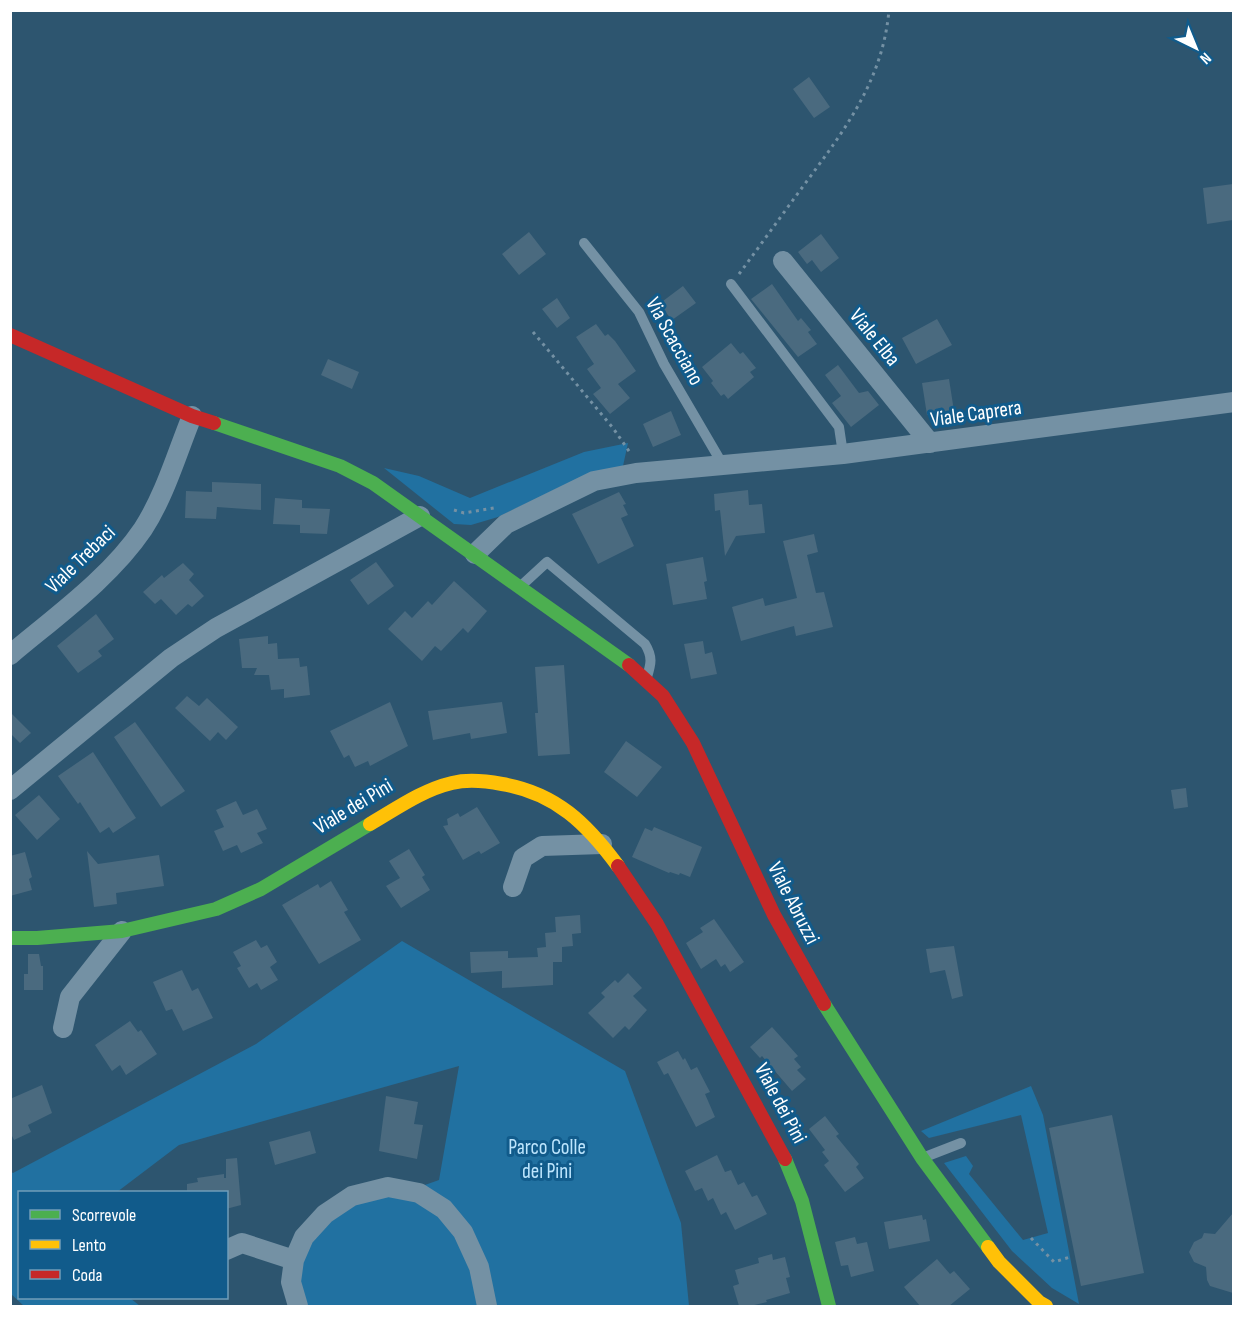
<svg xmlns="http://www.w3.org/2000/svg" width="1244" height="1317" viewBox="0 0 1244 1317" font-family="'Sofia Sans Condensed',sans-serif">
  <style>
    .green { fill: #2171a1 }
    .building { fill: #4a6a7f }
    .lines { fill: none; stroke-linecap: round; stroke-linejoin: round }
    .path { stroke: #7491a4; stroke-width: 3; stroke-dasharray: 3 4.5; stroke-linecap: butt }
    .lane { stroke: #7491a4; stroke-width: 10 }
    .street { stroke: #7491a4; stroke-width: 20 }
    .fast { stroke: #4caf50; stroke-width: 14 }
    .slow { stroke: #ffc107; stroke-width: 14 }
    .jam { stroke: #c62828; stroke-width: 14 }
    .labels { text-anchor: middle; stroke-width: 6; stroke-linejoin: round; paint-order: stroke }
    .street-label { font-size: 21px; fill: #fff; stroke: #115b8b }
    .park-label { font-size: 21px; fill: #bde5fd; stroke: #115b8b }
  </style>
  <rect width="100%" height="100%" fill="#2d556f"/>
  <path class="green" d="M628 443 623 466 590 473 498 517 471 525 454 524 384 468 419 476 470 498 584 452Z
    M402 941 625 1071 681 1223 689 1306H495L485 1264 422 1186 439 1180 459 1066 179 1145 117 1192H20V1298H130L140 1306H24L11 1294 10 1171 13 1173 256 1044Z
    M1031 1086 1043 1115 1079 1304 1052 1288 1012 1251 944 1163 966 1156 973 1166 969 1174 1023 1240 1048 1233 1021 1115 929 1138 921 1131Z
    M389 1196C397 1197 408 1197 417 1201 458 1218 471 1267 479 1306H307C304 1298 299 1288 300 1279 301 1248 327 1215 356 1203 366 1199 378 1198 389 1196Z"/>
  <path class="building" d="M809 77 830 107 814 118 793 89Z
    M1233 184V220L1207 224 1203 188Z
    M529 232 546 254 519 275 502 254Z
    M821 234 839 258 821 272 812 260 807 264 798 252Z
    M772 284 798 321 801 318 811 330 808 332 817 344 798 357 751 299Z
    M683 286 696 303 672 320 659 304Z
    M557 298 570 318 557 328 542 309Z
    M937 319 952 345 916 364 902 338Z
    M596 324 605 336 608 334 615 341 636 371 618 384 630 398 610 414 593 394 601 388 587 369 594 364 576 337Z
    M731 343 740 354 743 352 756 368 750 372 754 377 728 399 724 394 721 396 711 383 713 381 702 367Z
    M328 359 359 372 352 389 321 375Z
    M838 365 859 393 868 391 879 405 851 427 832 403 841 396 825 375Z
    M949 379 954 411 927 415 922 383Z
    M671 411 681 435 653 447 643 424Z
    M212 482 261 484V510L217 507 216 519 185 518 186 491 212 492Z
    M748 490 749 505 762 504 765 533 736 536 725 556 720 510 715 511 714 494Z
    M619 492 626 504 623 505 628 515 621 518 634 546 598 564 572 514Z
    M275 498 302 500V508L330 509 327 534 300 533V525L273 524Z
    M814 534 818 552 807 555 816 593 824 592 833 627 796 636 794 626 741 641 732 607 763 598 765 606 797 598 783 541Z
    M703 557 707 581 704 582 707 599 673 605 666 564Z
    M376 562 394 586 368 605 350 580Z
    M183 563 194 574 189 580 204 596 192 607 188 604 176 615 161 599 155 604 143 592 162 575 164 578Z
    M454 581 487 611 468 633 463 628 441 651 435 646 422 661 388 629 405 611 412 618 428 601 432 605Z
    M96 614 114 639 98 651 102 656 78 673 57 646Z
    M268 636V644L277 643 278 659 299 658 300 667 307 666 310 695 284 698V689L271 690 269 675H254L257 668H242L239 639Z
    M703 641 705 654 712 652 717 674 691 679 684 644Z
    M564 665 570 754 538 756 535 713H538L535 667Z
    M187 696 199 706 207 698 238 727 226 740 218 732 210 741 175 708Z
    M390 702 408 746 370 766 368 761 355 767 349 755 344 758 330 731Z
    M502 702 507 733 471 739 470 733 433 740 428 711Z
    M10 712 31 733 20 743 10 733Z
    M135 722 185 791 161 807 114 737Z
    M626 741 662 767 637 797 604 772Z
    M93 752 136 818 113 833 109 827 100 833 80 802 78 804 58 776Z
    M1186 788 1188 807 1174 809 1171 790Z
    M39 795 60 819 37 840 15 815Z
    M236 801 243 815 257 809 267 829 257 833 263 843 241 853 237 845 223 851 214 831 224 827 216 810Z
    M477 807 500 843 481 854 479 851 463 860 443 826 448 825 447 819 458 813 460 817Z
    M654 827 702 847 690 877 680 873 679 875 670 872 669 873 632 857 645 828 652 831Z
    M409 849 425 875 422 877 430 890 401 908 386 886 400 878 389 861Z
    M87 851 98 864 159 855 164 886 116 893 117 904 94 907Z
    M25 852 32 877 29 879 32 890 10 896V856Z
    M331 881 348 910 344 912 361 940 319 964 282 905 318 884 320 888Z
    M580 915 581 933 572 934 573 946 562 947V962H553V985L502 988V971L471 973 470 952 508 951V958L538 957 537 948 546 947 545 933 556 932 555 917Z
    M714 919 744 962 730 972 725 964 721 967 716 959 701 969 686 943 703 932 700 928Z
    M256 940 261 948 267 945 277 962 270 967 278 980 261 990 257 983 249 988 237 968 241 966 233 952Z
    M954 946 963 996 952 999 945 970 930 973 926 949Z
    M28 954H39L41 966H43V990H24V974H28Z
    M182 970 192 991 198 988 213 1018 183 1031 172 1009 166 1011 153 982Z
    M628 973 642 988 633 996 647 1010 629 1030 625 1026 613 1038 588 1013 605 997 601 993 615 980 618 983Z
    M130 1021 138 1032 141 1030 157 1054 126 1075 120 1065 112 1071 95 1045Z
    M772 1027 798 1056 794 1059 801 1067 797 1070 806 1079 792 1091 762 1056 760 1058 750 1047Z
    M678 1051 683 1060 685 1058 691 1070 697 1067 710 1092 705 1094 715 1117 696 1127 668 1073 664 1075 657 1062Z
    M42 1085 52 1113 28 1125 31 1132 14 1140 10 1132V1099Z
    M386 1096 418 1102 414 1124 423 1125 417 1159 379 1151Z
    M1112 1115 1144 1273 1081 1286 1049 1128Z
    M825 1116 839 1134 836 1136 859 1164 856 1167 864 1178 845 1192 824 1165 829 1161 822 1152 825 1150 809 1129Z
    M310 1131 316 1153 275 1165 269 1142Z
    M717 1155 725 1172 731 1170 738 1185 744 1182 752 1197 757 1195 767 1214 735 1230 726 1212 721 1215 713 1198 708 1201 702 1188 695 1191 685 1171Z
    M237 1158 241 1205 226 1209V1192H187V1184L198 1182 197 1178 224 1174V1178H226V1159Z
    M1233 1213V1293L1210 1286 1207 1280 1206 1267 1194 1262 1189 1252 1194 1242 1202 1238 1204 1233 1215 1234Z
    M922 1215 923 1220 926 1219 930 1241 889 1249 884 1222Z
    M855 1237 857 1244 867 1242 874 1271 851 1277 848 1265 841 1266 835 1242Z
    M772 1254 773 1260 785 1257 790 1277 786 1278 790 1293 766 1300 767 1302 750 1306H739L733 1286 739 1284 735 1270 759 1263 758 1258Z
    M937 1259 950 1274 954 1271 970 1289 949 1306H920L904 1287Z"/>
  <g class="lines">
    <path class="path" d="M739 274C762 243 784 212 807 181 846 128 883 79 889 10
      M533 332 613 428 631 454
      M454 510 464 513 494 508
      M1031 1238 1054 1262 1070 1257"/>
    <path class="lane" d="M584 243 639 312 664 364 723 465
      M731 284 839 427 843 454
      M522 585 547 562 645 644C653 657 651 664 647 677
      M925 1157 961 1143"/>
    <path class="street" d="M783 261 930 443
      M475 554 506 524 594 481 636 473 843 454 1234 402
      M10 655C55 617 110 578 143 529 165 495 177 453 192 416
      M10 790 171 658 216 628 420 516
      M513 887 523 858 542 846 602 844
      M63 1028 70 997 122 931
      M226 1250 242 1243 294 1260
      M298 1306 291 1282 294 1260 304 1237 325 1214 352 1196 388 1187 419 1193 444 1209 463 1232 479 1267 487 1306"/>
    <path class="fast" d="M214 423 340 466 373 483 629 665
      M10 938H37L122 931 216 909 261 889 370 824
      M824 1004 922 1158 988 1247
      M785 1159 802 1201 829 1306"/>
    <path class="slow" d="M370 824C396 809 422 790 452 783 468 779 486 781 502 784 556 793 587 824 618 866
      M988 1247 999 1262 1039 1302 1046 1306"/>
    <path class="jam" d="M10 335 192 416 214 423
      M629 665 663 696 693 743 774 915 824 1004
      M618 866 657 924 785 1159"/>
  </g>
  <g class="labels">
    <g class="street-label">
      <text transform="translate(875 337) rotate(51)" y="7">Viale Elba</text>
      <text transform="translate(675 341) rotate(61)" y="7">Via Scacciano</text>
      <text transform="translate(976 413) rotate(-8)" y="7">Viale Caprera</text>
      <text transform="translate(80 559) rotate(-44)" y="7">Viale Trebaci</text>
      <text transform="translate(353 806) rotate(-31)" y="7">Viale dei Pini</text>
      <text transform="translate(794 903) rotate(63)" y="7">Viale Abruzzi</text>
      <text transform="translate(781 1103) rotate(62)" y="7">Viale dei Pini</text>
    </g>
    <g class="park-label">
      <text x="547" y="1154">Parco Colle<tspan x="547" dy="24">dei Pini</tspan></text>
    </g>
  </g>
  <rect width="1244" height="1317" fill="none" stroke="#ffffff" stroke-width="24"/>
  <rect x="18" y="1191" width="210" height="108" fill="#115b8b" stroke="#709db9" stroke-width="1.5"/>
  <rect x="30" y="1210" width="30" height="9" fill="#4caf50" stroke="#709db9" stroke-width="1.5"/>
  <text x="72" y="1221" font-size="18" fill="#ffffff">Scorrevole</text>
  <rect x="30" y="1240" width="30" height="9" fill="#ffc107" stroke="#709db9" stroke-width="1.5"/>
  <text x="72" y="1251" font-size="18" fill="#ffffff">Lento</text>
  <rect x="30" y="1270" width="30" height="9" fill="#c62828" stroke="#709db9" stroke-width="1.5"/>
  <text x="72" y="1281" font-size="18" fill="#ffffff">Coda</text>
  <g transform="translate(1196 48) rotate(137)" stroke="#115b8b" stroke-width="4.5" paint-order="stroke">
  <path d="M0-4.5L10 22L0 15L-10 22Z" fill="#ffffff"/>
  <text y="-9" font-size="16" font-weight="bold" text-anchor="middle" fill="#ffffff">N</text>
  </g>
</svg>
